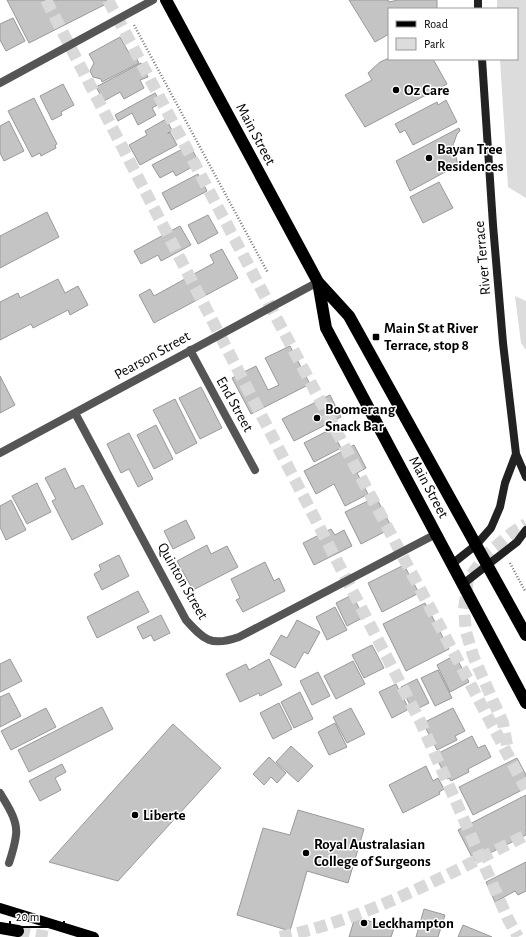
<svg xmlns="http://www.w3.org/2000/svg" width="526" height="937" viewBox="0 0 526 937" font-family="'Alegreya Sans',sans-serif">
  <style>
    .green { fill: #dcdcdc }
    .building { fill: #c4c4c4; stroke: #999 }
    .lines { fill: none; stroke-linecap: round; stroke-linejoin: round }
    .highway-tunnel { stroke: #d9d9d9; stroke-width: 12; stroke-dasharray: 12 6; stroke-linecap: butt }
    .path { stroke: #777; stroke-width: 2.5; stroke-dasharray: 1 2; stroke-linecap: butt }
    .street { stroke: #555; stroke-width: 8 }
    .secondary { stroke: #222; stroke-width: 8 }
    .primary { stroke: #000; stroke-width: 10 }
    .highway { stroke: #000; stroke-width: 12 }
    .poi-dot { fill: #000; stroke: #fff; stroke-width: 1.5 }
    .labels { text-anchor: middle; stroke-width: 3; stroke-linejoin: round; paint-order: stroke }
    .poi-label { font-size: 15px; font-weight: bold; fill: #000; stroke: #fff; text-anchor: start }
    .street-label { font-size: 15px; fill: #000; stroke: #fff }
  </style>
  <rect width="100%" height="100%" fill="#fff"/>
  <path class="green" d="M497 0H526V198L508 187 500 59H517V9H497Z
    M515 296 526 301V350L521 343Z"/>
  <path class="building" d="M7 0H107L106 4 29 43Z
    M349 0H388L389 2 398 0H437V9H389V34L375 42Z
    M13 18 25 41 6 51 0 40V24Z
    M120 37 129 53 132 51 139 63 102 82 101 79 93 77 90 71 94 63 89 54Z
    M389 58V59H433L447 84 365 127 345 95 372 80 368 73 380 62Z
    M141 63 148 77 140 80 144 88 124 99 120 92 104 101 96 87Z
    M63 84 74 105 61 112 62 115 52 120 40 96Z
    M155 93 161 103 152 108 156 115 138 125 132 113 118 121 115 115Z
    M34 98 57 144 55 145 56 148 41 156 40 153 32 157 8 111Z
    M446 100 457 122 413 145 405 130 400 133 395 124 437 102 438 105Z
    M166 119 172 130 168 133V134L170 132 177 145 140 165 129 145 147 135 145 131Z
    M9 121 24 151 4 161 0 153V126Z
    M459 128 460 131 457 134 453 145 458 165 410 191 396 161Z
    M190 145 199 163 176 176 173 171 160 178 152 165Z
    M198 174 207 191 171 210 162 193Z
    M439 182 453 208 423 223 410 197Z
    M47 212 59 237 0 268V236Z
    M208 215 218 233 198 244 188 225Z
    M180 226 191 245 161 261 158 255 141 264 134 251Z
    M222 249 238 278 154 323 139 295 150 289 154 296 214 263 210 255Z
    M58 279 65 293 78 286 88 305 70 315 68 310 33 328 31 324 0 340V302L18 293 20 298Z
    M290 346 310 384 251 414 232 378 256 366 268 390 279 385 265 358Z
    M0 376 15 405 0 413Z
    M201 387 222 428 200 439 179 398Z
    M330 395 341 417 294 441 282 419Z
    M175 399 197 443 176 454 153 410Z
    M156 425 173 459 154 469 137 435Z
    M331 429 341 448 314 462 304 443Z
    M129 433 153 479 138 487 129 469 121 473 107 444Z
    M354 445 366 468 357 473 368 494 345 506 334 484 316 494 304 471Z
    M65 468 75 489 83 485 103 524 72 540 52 501 56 499 45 478Z
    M37 483 51 512 27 524 12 496Z
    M376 497 392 528 361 544 345 512Z
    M11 500 26 530 6 540 0 527V506Z
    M186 520 195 538 173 549 164 531Z
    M331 529 335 535 344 530 352 546 314 565 303 543Z
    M207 545 211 554 227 546 238 567 193 590 177 561Z
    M119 555 129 576 102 590 94 574 101 570 99 565Z
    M265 562 274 581 279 578 285 591 243 612 236 600 240 598 231 579Z
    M404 565 419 593 382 612 368 583Z
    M138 591 149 612 97 638 87 617Z
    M352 595 364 617 347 626 336 603Z
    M425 603 449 649 406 671 383 624Z
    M335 607 347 630 327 640 316 617Z
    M161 615 170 633 154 641 151 635 143 639 137 627Z
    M297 620 320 632 308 654 304 652 295 668 270 654 281 635 287 638Z
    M372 645 384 668 364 678 352 655Z
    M455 655 469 682 450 692 437 665Z
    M10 659 22 681 0 692V664Z
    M269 659 282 685 260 696 259 693 240 702 226 674 246 664 249 670Z
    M353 661 365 684 336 699 324 676Z
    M438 670 452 698 435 706 421 678Z
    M318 672 330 696 312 705 300 681Z
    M417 679 429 703 413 711 401 687Z
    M396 684 409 709 392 718 379 692Z
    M300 692 313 719 294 728 281 702Z
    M9 693 21 716 0 727V697Z
    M279 703 292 729 273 739 260 713Z
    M102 707 113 729 29 772 18 750Z
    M46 708 56 727 11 750 1 731Z
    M351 708 365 734 347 743 333 717Z
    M453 708 465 731 455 736 457 740 437 750 423 723Z
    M335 723 347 747 329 755 318 732Z
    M173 724 221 768 118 881 49 862Z
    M472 736 478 748 485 745 491 757 468 769 469 772 451 781 449 778 447 779 435 755Z
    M291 746 313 766 298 782 276 762Z
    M269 757 286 773 277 783 271 777 264 785 253 774Z
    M517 758 526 775V788L473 815 459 787Z
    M62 764 66 772 55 778 61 790 40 801 29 781Z
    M426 766 433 781 438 778 444 789 439 792 440 794 403 813 389 785Z
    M526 795V835L474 861 458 830Z
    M298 810 364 829 348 883 307 871 290 931 237 915 263 828 290 835Z
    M526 862V891L518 895 515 891 495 902 486 882Z
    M424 909 445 915 438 937H416Z
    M355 917 394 928 391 937H349Z
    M463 925 492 937H458Z"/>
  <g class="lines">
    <path class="highway-tunnel" d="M46 0 421 723 508 919 518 937
      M108 0 526 789
      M507 745 503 723 474 658 466 632 464 609 468 579 488 553 513 532 526 524
      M18 931 48 937
      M280 937C367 919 447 875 526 835"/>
    <path class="path" d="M134 25 268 273
      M510 563 525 591"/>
    <path class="street" d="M0 83 153 0
      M190 350 255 470
      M75 413 186 620C204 640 211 647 239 637L436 534
      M0 453 318 282
      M0 793C7 805 18 820 16 835 15 844 12 854 9 863"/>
    <path class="secondary" d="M478 0V9
      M482 59 493 225 503 343 516 454 526 477
      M452 564 476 545 491 528 500 507 505 483 516 454
      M463 584 517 542 526 530"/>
    <path class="primary" d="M0 908 94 937"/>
    <path class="highway" d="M166 0 318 282 349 316 526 635
      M318 282 326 328 526 703
      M0 928 18 931"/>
  </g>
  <g class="poi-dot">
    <circle cx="396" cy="90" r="4"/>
    <circle cx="429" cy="158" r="4"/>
    <rect x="372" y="333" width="8" height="8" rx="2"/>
    <circle cx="317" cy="418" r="4"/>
    <circle cx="135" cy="815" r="4"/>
    <circle cx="306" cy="853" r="4"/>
    <circle cx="364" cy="923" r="4"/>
  </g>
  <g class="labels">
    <g class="poi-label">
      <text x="404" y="95">Oz Care</text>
      <text x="437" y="154">Bayan Tree<tspan x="437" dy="17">Residences</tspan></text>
      <text x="384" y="333">Main St at River<tspan x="384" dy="17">Terrace, stop 8</tspan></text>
      <text x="325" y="414">Boomerang<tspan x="325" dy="17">Snack Bar</tspan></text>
      <text x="143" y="820">Liberte</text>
      <text x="314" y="849">Royal Australasian<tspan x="314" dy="17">College of Surgeons</tspan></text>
      <text x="372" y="928">Leckhampton</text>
    </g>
    <g class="street-label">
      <text transform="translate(256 134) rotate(62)" y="5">Main Street</text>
      <text transform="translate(482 258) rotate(-95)" y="5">River Terrace</text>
      <text transform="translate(152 355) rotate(-29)" y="5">Pearson Street</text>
      <text transform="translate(235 404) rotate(61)" y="5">End Street</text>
      <text transform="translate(429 487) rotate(62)" y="5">Main Street</text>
      <text transform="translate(183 581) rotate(60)" y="5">Quinton Street</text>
    </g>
  </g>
  <rect x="388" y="8" width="130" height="52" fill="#ffffff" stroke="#999999"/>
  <rect x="396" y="21" width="20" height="6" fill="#000000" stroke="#999999"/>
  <text x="424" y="28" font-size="12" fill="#000000">Road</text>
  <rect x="396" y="38" width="20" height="12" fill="#dcdcdc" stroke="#999999"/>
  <text x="424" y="48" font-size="12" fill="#000000">Park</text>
  <path d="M10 921v6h54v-6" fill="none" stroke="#000000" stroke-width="2"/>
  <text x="16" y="921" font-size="12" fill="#000000" stroke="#ffffff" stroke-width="3" paint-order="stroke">20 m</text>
</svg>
